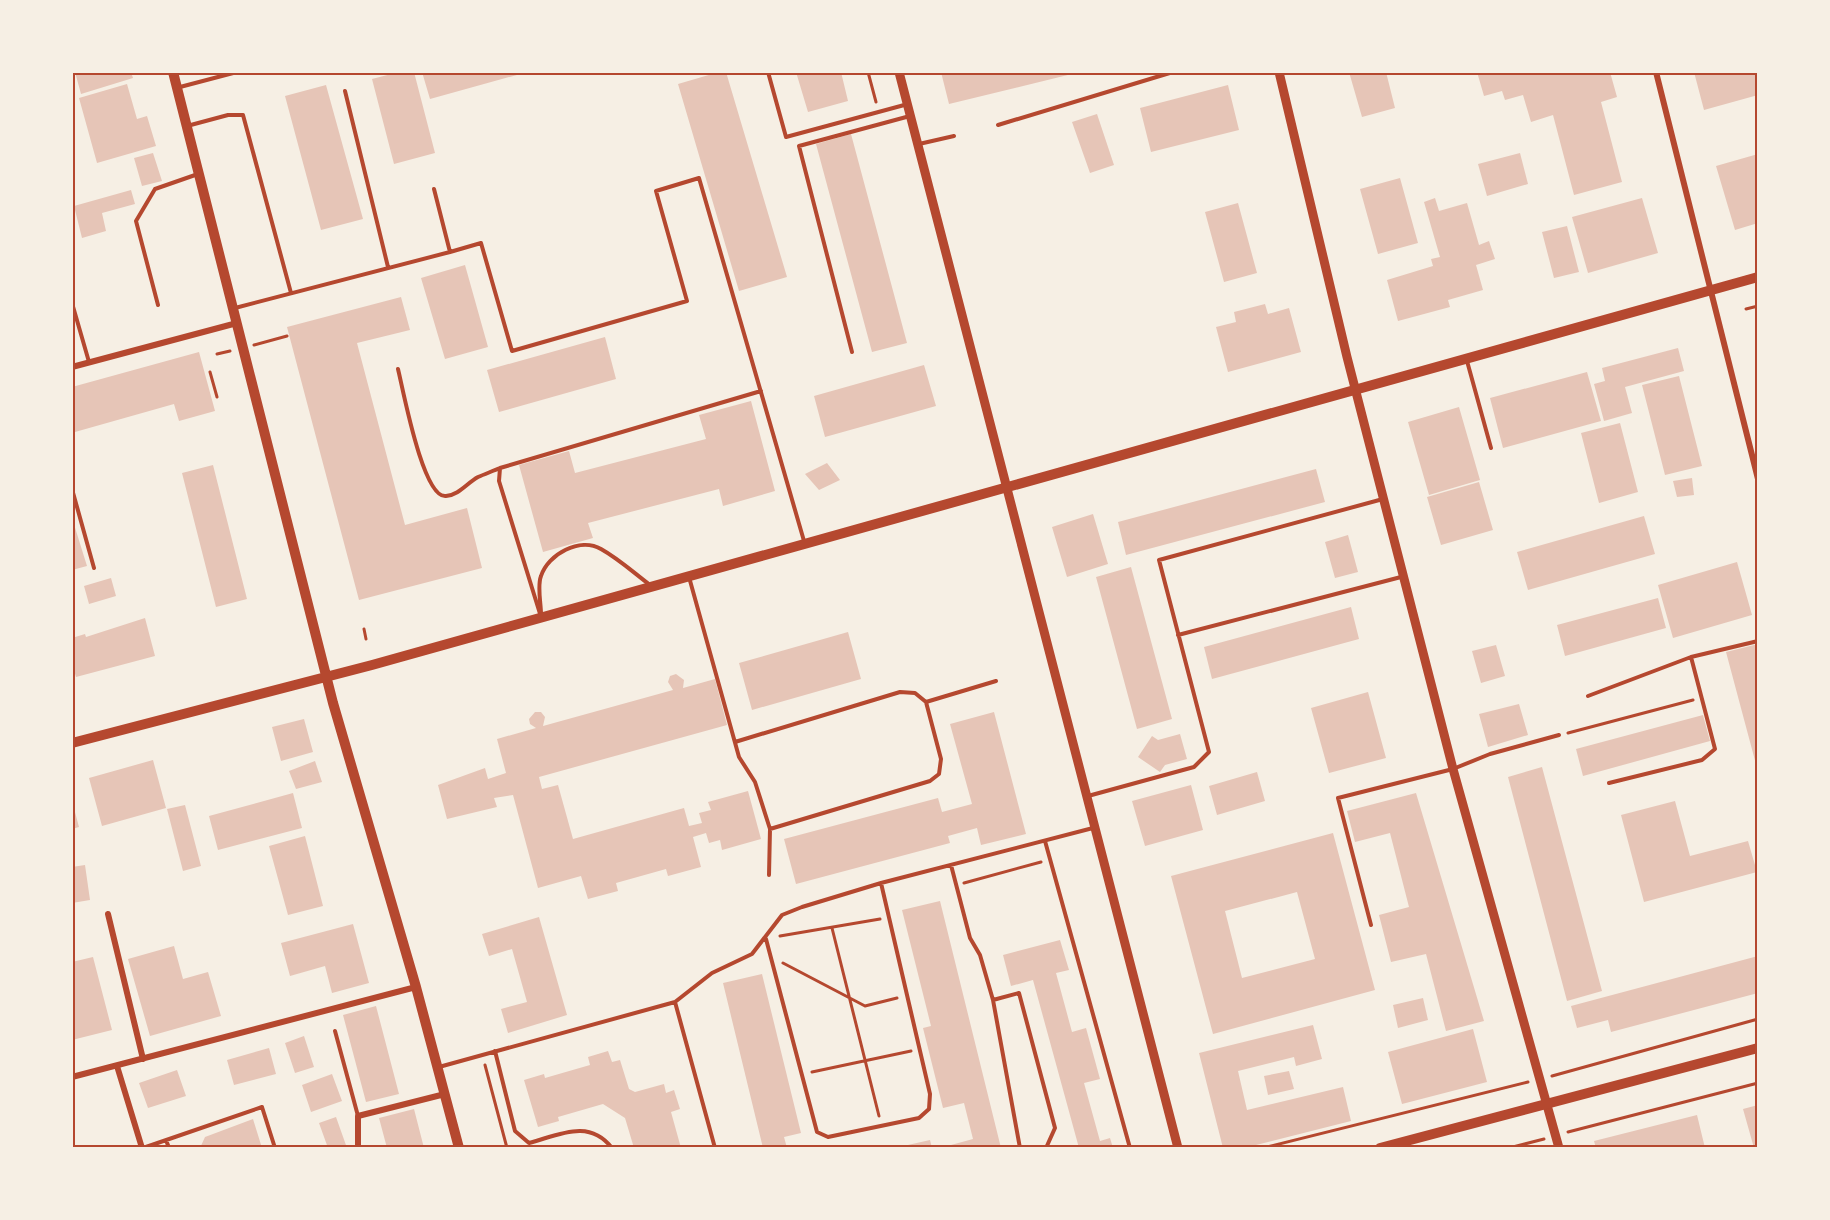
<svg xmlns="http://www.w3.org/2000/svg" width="1830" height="1220" viewBox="0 0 1830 1220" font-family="'IBM Plex Sans',sans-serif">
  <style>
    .building { fill: #e6c5b7; fill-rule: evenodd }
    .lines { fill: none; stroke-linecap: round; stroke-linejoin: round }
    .path { stroke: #b5482f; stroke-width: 3 }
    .service { stroke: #b5482f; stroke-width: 4 }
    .minor { stroke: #b5482f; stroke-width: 6 }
    .tertiary { stroke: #b5482f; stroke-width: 9 }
    .secondary { stroke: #b5482f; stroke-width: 10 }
    .neatline { fill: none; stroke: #b5482f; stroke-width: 2 }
  </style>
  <rect width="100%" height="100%" fill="#f6efe4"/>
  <path class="building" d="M75 72H131L133 78 81 94Z
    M399 72H414L435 153 394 164 372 79Z
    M422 72H524V73L430 99Z
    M719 72H726L787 277 739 291 678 84Z
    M796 72H841L848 101 808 112Z
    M941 72H1076V73L949 104Z
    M1349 72H1386L1395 108 1362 117Z
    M1477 72H1610L1617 97 1601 102 1622 182 1574 195 1553 115 1531 122 1523 95 1505 100 1502 91 1484 96Z
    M1694 72H1758V95L1704 110Z
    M127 84 137 119 147 116 156 146 97 163 79 98Z
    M326 85 363 219 321 230 285 96Z
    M1228 85 1239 130 1151 152 1140 108Z
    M1097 114 1114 165 1090 173 1072 122Z
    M851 134 907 343 872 352 816 144Z
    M153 153 162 181 142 186 134 158Z
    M1520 153 1528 184 1487 196 1478 164Z
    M1758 154V223L1735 230 1716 166Z
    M1400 178 1418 243 1378 254 1360 189Z
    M131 190 135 204 102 213 106 231 82 238 74 206Z
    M1435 198 1439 211 1467 203 1479 245 1489 241 1495 259 1476 265 1483 290 1448 300 1450 307 1398 321 1387 280 1433 266 1431 259 1440 257 1424 202Z
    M1642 198 1658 253 1588 273 1572 217Z
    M1238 203 1257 273 1224 282 1205 212Z
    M1567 226 1579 272 1554 278 1542 232Z
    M465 265 488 347 445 359 421 278Z
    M401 297 410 330 357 343 405 525 467 508 482 568 359 600 287 327Z
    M1265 304 1268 314 1289 308 1301 352 1228 372 1216 327 1236 322 1234 312Z
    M605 337 616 379 499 412 487 370Z
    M1678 348 1684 371 1625 387 1632 413 1604 421 1594 384 1605 381 1602 368Z
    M199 352 215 411 179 421 174 404 75 432 72 387Z
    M924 365 936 406 825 437 814 396Z
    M1587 372 1601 421 1503 448 1490 398Z
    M1679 376 1702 466 1665 475 1642 385Z
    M751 401 775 491 723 506 719 489 588 523 593 538 543 552 519 465 569 451 575 473 706 439 699 415Z
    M1459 407 1480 480 1429 495 1408 422Z
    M1620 423 1638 492 1599 503 1581 433Z
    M827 463 840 480 819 490 805 474Z
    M213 465 247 599 216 607 182 473Z
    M1316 469 1325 502 1126 555 1118 522Z
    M1692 478 1694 495 1677 497 1673 481Z
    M1479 482 1493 530 1441 545 1427 497Z
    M1093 514 1108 564 1067 577 1052 527Z
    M1644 516 1655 554 1528 590 1517 552Z
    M72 518 87 566 72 570Z
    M1348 535 1358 572 1335 578 1325 542Z
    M1737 562 1752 615 1673 638 1658 585Z
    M1131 567 1172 719 1137 729 1096 577Z
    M111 578 116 596 89 604 84 586Z
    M1658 598 1666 628 1565 656 1557 625Z
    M1351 607 1359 639 1212 679 1204 647Z
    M145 618 155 656 76 677 72 664V638L85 634 86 637Z
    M848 632 861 679 752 710 739 663Z
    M1758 644V768H1757L1726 652Z
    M1496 645 1505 676 1481 683 1472 651Z
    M676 674 684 680 683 688 715 679 727 725 539 777 542 789 558 785 573 839 684 808 689 826 702 823 699 813 711 810 708 802 748 791 761 839 722 850 720 840 709 843 706 833 693 837 701 867 668 876 666 869 616 883 618 891 588 899 581 876 538 888 513 795 494 798 497 807 447 819 438 785 485 768 488 779 506 773 497 739 536 728 530 724 529 719 535 712H541L545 717 543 726 673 690 668 682 670 676Z
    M1368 692 1386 758 1329 773 1311 708Z
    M1519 704 1528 735 1488 747 1479 714Z
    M994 712 1026 834 981 845 977 828 948 836 950 843 796 884 784 839 938 798 942 812 972 804 950 724Z
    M1703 715 1710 741 1583 776 1576 749Z
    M304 719 313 752 281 761 272 727Z
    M1180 734 1187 759 1165 765 1160 772 1138 757 1152 736 1158 740Z
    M153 760 166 808 102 826 89 778Z
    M315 761 322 782 296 789 289 771Z
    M1542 767 1602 991 1567 1001 1508 777Z
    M1257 772 1265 801 1217 815 1209 786Z
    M1191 785 1203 830 1145 846 1132 801Z
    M293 793 302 828 218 850 209 816Z
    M1416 793 1484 1021 1446 1031 1426 954 1391 962 1379 915 1409 907 1390 833 1355 842 1347 811Z
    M72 801 79 827 72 829Z
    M1675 801 1690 856 1748 841 1757 872 1644 902 1621 815Z
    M185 805 201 866 183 871 167 809Z
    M1333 833 1375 990 1213 1034 1171 876ZM1297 892 1315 959 1242 978 1225 911Z
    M305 836 323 906 288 915 269 846Z
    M85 865 90 900 72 903V867Z
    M940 901 1001 1148H940L973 1139 964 1103 943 1108 923 1028 931 1026 902 910Z
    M539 917 567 1015 508 1033 501 1009 527 1002 512 949 489 956 482 934Z
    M353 924 369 983 332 993 325 966 290 976 281 943Z
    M1060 940 1069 970 1056 973 1072 1032 1086 1028 1100 1079 1084 1083 1100 1141 1110 1138 1113 1148H1079L1033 980 1011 986 1003 955Z
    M174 946 183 979 208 972 221 1016 150 1036 128 959Z
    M1758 956V993L1611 1032 1608 1020 1577 1028 1571 1006Z
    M93 957 112 1030 72 1040V962Z
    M762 974 801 1133 784 1137 787 1148H763L723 983Z
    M1423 998 1428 1020 1398 1028 1393 1005Z
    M376 1006 399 1094 366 1102 343 1015Z
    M1313 1025 1322 1059 1296 1066 1294 1057 1238 1071 1247 1110 1343 1087 1351 1121 1244 1148H1223L1199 1053Z
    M1473 1029 1487 1082 1402 1104 1388 1052Z
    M304 1036 314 1067 295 1073 285 1043Z
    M269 1048 276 1074 234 1085 227 1060Z
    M608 1051 612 1062 620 1060 629 1089 635 1092 664 1084 666 1093 674 1090 680 1109 671 1112 681 1148H634L625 1118 603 1104 558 1117 559 1121 538 1127 524 1080 544 1074 545 1078 590 1065 588 1057Z
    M177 1070 186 1096 148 1108 139 1083Z
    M1289 1071 1294 1089 1268 1095 1264 1076Z
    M332 1074 342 1101 311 1112 302 1085Z
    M1758 1105V1146L1754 1148 1743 1109Z
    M414 1109 424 1148H387L379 1118Z
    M1697 1115 1705 1148H1596L1594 1141Z
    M336 1117 347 1148H328L319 1123Z
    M253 1119 262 1148H200L205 1137Z
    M930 1140 932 1148H899V1147Z"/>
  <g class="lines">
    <path class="path" d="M868 72 876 102
      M1746 309 1758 306
      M254 345 287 336
      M217 354 230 351
      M210 372 217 397
      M364 629 366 639
      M1568 733 1693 700
      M964 883 1041 862
      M832 928 879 1116
      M780 936 880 919
      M783 963 865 1006 897 998
      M485 1065 507 1148
      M812 1072 911 1051
      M1552 1076 1758 1019
      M1568 1132 1758 1083
      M1263 1148 1528 1082
      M1509 1148 1544 1139"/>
    <path class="service" d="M768 72 786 137 908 104
      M180 87 237 72
      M345 91 388 267
      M998 125 1173 72
      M187 126 228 115H243L291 293
      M919 144 954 136
      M450 252 481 243 512 351 687 301 656 191 699 178 804 541
      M72 303 89 362
      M158 305 136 221 155 189 198 174
      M235 308 450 252 434 189
      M852 352 799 146 910 116
      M1467 361 1491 448
      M398 369C403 389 423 499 446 496 459 495 467 483 478 477 485 474 493 471 500 468
      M72 489 94 568
      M689 577 739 757 755 782 770 829 769 875
      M541 614C541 603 537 586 541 576 548 554 580 537 601 549 619 559 634 573 650 585
      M541 617 499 481 500 468 761 391
      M1178 635 1401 577
      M1588 696 1691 657 1758 641
      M926 702 996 681
      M735 742 900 692 915 693 926 702 941 759 939 774 930 781 770 829
      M1609 783 1702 760 1715 749 1691 657
      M1088 796 1194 767 1209 752 1159 560 1383 499
      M1045 841 1130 1148
      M951 865 970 938 980 955 993 1000 1020 1148
      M1371 925 1338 798 1453 769 1490 754 1559 735
      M766 939 817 1132 828 1137 919 1118 929 1109 930 1094 881 883
      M993 1000 1019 993 1055 1128 1046 1148
      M675 1002 715 1148
      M335 1031 358 1116
      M495 1051 515 1131 529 1143C559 1135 589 1118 612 1148
      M439 1067 675 1002 712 973 752 954 782 915 802 907 881 883 1093 828
      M166 1140 169 1148
      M143 1148 262 1107 275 1148"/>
    <path class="minor" d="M1656 72 1758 479
      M72 367 237 323
      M108 914 143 1059
      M117 1066 142 1148
      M72 1077 416 987
      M358 1148V1116L445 1094"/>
    <path class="tertiary" d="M899 72 1178 1148
      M1279 72 1347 357 1453 769 1559 1148"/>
    <path class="secondary" d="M173 72 333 703 416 987 459 1148
      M72 743 372 665 1758 277
      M1380 1148 1758 1048"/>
  </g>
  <rect width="1830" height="1220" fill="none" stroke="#f6efe4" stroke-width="147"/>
  <rect x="74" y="74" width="1682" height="1072" class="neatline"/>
</svg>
